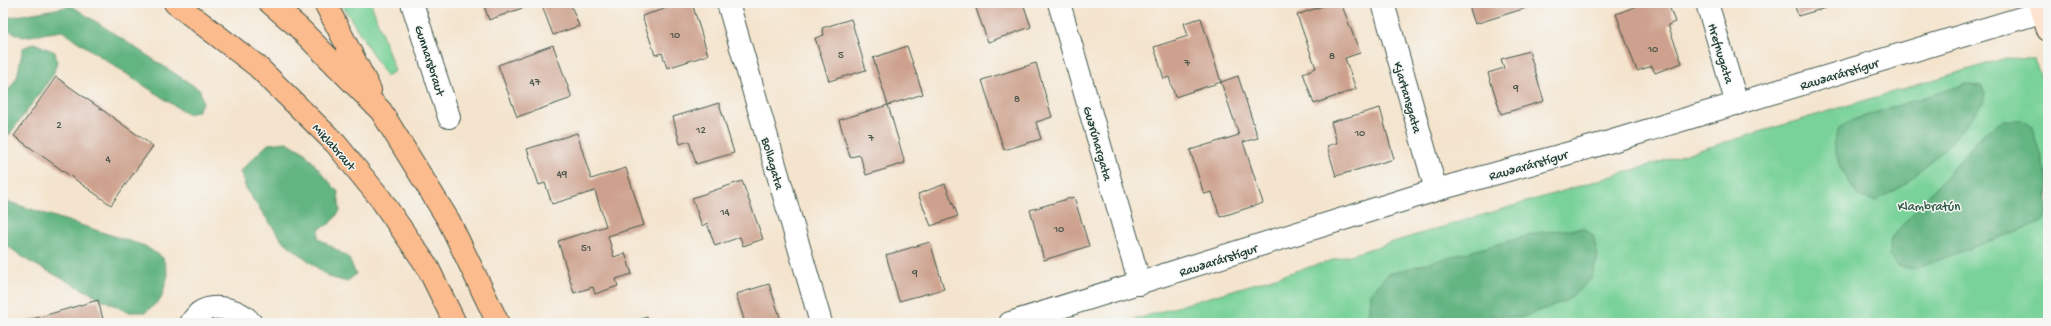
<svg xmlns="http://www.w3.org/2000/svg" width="2051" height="326" viewBox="0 0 2051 326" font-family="'Gochi Hand',sans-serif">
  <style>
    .green { fill: #79d299; stroke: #4c8866 }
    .forest { fill: #62b481; stroke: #40785a }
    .building { fill: #cda18d }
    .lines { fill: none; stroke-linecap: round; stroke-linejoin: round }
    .street-casing { stroke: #3f564b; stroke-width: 24 }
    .secondary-casing { stroke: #3f564b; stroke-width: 24 }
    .highway-casing { stroke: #3f564b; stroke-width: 24 }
    .street { stroke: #fff; stroke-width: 22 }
    .secondary { stroke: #fde4d1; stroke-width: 22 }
    .highway { stroke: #fbbb8c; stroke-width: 22 }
    .labels { text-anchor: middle; stroke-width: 3; stroke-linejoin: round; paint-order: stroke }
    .number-label { font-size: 11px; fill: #4a564a }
    .street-label { font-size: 13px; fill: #1f3d34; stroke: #f6f6f2 }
    .park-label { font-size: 13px; fill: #315b48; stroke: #f6f6f2 }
  </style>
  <rect width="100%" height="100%" fill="#f6f6f2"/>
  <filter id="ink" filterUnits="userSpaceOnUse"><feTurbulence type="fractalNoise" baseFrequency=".025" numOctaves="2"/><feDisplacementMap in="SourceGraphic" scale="8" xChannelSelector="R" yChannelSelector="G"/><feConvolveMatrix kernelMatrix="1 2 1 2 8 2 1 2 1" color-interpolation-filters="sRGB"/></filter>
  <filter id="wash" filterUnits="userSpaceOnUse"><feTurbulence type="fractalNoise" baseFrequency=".012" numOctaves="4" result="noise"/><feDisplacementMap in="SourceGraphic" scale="16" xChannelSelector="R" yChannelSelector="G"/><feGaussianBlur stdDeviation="0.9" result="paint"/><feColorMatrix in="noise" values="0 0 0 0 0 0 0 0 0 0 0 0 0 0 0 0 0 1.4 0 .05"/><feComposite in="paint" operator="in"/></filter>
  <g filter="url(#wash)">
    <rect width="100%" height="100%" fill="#f4e4cd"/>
    <path class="green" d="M341 3H371L395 71 386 76Z
      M2006 58 2034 59 2048 94V323H1123Z"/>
    <path class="forest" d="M72 6 200 90 203 102 197 112 187 114 62 31 23 37 3 28 6 18Z
      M34 43 55 52 57 62 53 75 9 135 3 136V99L17 77 23 48Z
      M1966 84 1981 86 1985 93 1983 104 1948 146 1903 186 1875 201 1858 196 1840 167 1833 143 1839 128 1852 120Z
      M2004 120H2022L2032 127 2048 180V214L2041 222 1915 269 1898 266 1889 257 1891 238 1984 133Z
      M287 142 304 152 338 192 340 211 331 223 319 229 318 238 348 257 356 274 347 282 329 277 282 240 247 191 240 171 268 144Z
      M3 200 145 246 163 258 168 275 161 299 146 312H127L30 262 3 243Z
      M1583 228 1593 235 1598 257 1591 279 1566 301 1520 318 1491 315 1477 323H1369L1371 292 1388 274 1542 232Z"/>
    <g id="blocks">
      <path class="building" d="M483 3H536L489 20Z
        M541 3H570L579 26 553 35Z
        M683 3H692L708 55 667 68 662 53 655 55 642 16Z
        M974 3H1023L1031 27 988 42Z
        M1331 3H1341L1360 53 1345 58 1356 89 1314 104 1303 73 1316 68 1297 15Z
        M1468 3H1524L1526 8 1475 24Z
        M1644 3H1668L1675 22 1668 25 1682 63 1655 73 1652 66 1637 71 1616 14Z
        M1794 3H1831L1832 6 1798 16Z
        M1201 18 1221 82 1238 76 1258 138 1243 142 1263 203 1220 217 1212 192 1204 194 1190 150 1239 135 1221 82 1175 97 1169 77 1164 79 1154 47 1188 36 1184 23Z
        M851 19 866 70 829 81 815 38 824 35 822 28Z
        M553 45 572 98 517 117 498 65Z
        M907 46 923 94 888 105 873 58Z
        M1529 51 1544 101 1501 114 1488 73 1504 68 1501 59Z
        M1036 63 1052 117 1036 122 1041 139 1004 150 982 80Z
        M56 77 153 146 111 205 14 136Z
        M719 103 734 153 696 164 689 141 680 144 673 117Z
        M888 105 905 163 866 175 860 155 850 157 839 120Z
        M1380 108 1394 159 1336 176 1327 146 1337 143 1331 122Z
        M577 133 591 179 626 168 644 225 608 236 614 257 625 253 632 274 616 279 618 286 595 294 593 287 574 293 558 241 606 226 595 191 552 204 545 183 539 185 527 149Z
        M742 181 763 239 743 246 740 237 715 246 707 223 702 226 692 198Z
        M945 184 958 216 931 226 918 194Z
        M1074 197 1089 246 1044 260 1030 210Z
        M930 242 944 289 899 301 886 255Z
        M769 284 782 323H745L736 294Z
        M98 300 104 323H19Z
        M647 317 649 323H629Z"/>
    </g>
  </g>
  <g filter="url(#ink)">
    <use href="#blocks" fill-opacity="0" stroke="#3f564b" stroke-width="1"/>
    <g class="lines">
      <g class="street-casing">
        <path id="street" d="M412 3 449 117
          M728 3 821 323
          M1059 3 1140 284
          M1383 3 1436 190
          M1707 3 1737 104
          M191 323C193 320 196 316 199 313 214 302 241 310 251 323
          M1010 323 1436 190 1609 142 2048 10"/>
      </g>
      <g class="secondary-casing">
        <path id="secondary" d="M2040 3 2048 30"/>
      </g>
      <g class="highway-casing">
        <path id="highway" d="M175 3 257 66 336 144 380 198 427 266 455 323
          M270 3 298 27 381 111 449 221 498 323
          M325 3 370 90"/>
      </g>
      <use href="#street" class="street"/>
      <use href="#secondary" class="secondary"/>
      <use href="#highway" class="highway"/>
    </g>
  </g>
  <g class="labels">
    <g class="number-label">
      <text x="675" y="38">10</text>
      <text x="1653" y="52">10</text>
      <text x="841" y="58">5</text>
      <text x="1332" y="59">8</text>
      <text x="1187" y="66">7</text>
      <text x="535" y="85">47</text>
      <text x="1516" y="91">9</text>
      <text x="1017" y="102">8</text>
      <text x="59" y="128">2</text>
      <text x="701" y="133">12</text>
      <text x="1360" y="136">10</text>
      <text x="871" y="141">7</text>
      <text x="108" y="162">4</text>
      <text x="562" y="177">49</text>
      <text x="725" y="215">14</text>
      <text x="1059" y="232">10</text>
      <text x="586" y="251">51</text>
      <text x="915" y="276">9</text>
    </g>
    <g class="street-label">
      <text transform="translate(1722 53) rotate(73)" y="5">Hrefnugata</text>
      <text transform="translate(431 60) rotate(72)" y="5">Gunnarsbraut</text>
      <text transform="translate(1839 73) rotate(-17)" y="5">Rauðarárstígur</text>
      <text transform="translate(1409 97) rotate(74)" y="5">Kjartansgata</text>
      <text transform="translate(1099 143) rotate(74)" y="5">Guðrúnargata</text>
      <text transform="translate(335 146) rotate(48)" y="5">Miklabraut</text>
      <text transform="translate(774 163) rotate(74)" y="5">Bollagata</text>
      <text transform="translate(1528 164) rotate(-16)" y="5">Rauðarárstígur</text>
      <text transform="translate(1218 259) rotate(-18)" y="5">Rauðarárstígur</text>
    </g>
    <g class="park-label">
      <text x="1929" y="210">Klambratún</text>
    </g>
  </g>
  <rect width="2051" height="326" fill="none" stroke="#f6f6f2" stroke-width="16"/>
</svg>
